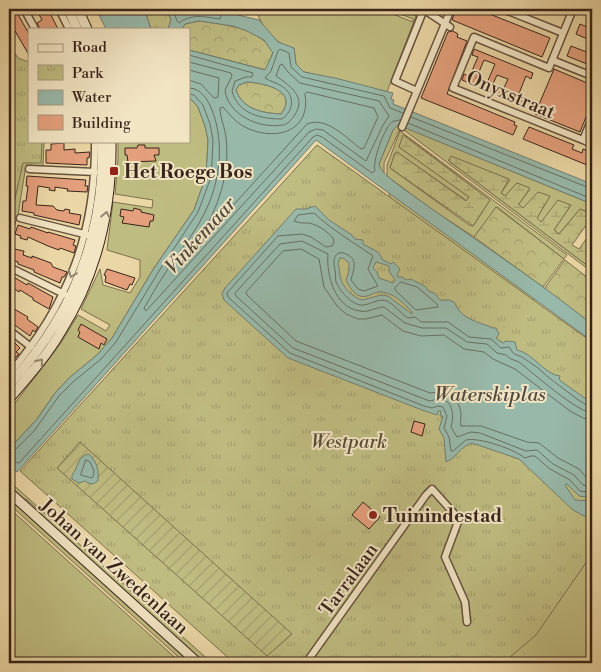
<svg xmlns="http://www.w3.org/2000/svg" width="601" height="672" viewBox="0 0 601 672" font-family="'Libre Bodoni',serif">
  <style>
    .grass { fill: #bfbc81; stroke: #7c704e; fill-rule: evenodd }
    .forest { fill: url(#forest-crowns); stroke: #7c704e }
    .wetland { fill: url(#wetland-marsh); stroke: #7c704e }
    .park { fill: url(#park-tufts); stroke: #7c704e }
    .garden { fill: url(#garden-furrows); stroke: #7c704e }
    .water { fill: #98b9aa; stroke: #727e71; fill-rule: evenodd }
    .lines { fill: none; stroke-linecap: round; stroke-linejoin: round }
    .shore { stroke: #686f62; stroke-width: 1 }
    .building { fill: #e4a07c; stroke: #39251b; fill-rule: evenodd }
    .street-casing { stroke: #66523e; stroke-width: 9 }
    .secondary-casing { stroke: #39251b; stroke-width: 11 }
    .street { stroke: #f2e5c4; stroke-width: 6 }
    .secondary { stroke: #f2e5c4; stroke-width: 9 }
    .oneway { stroke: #968570 }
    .poi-dot { fill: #8f2418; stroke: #f2e5c4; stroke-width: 2 }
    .labels { text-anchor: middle; stroke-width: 4; stroke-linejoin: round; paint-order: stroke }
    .street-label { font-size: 19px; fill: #39251b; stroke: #f2e5c4 }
    .poi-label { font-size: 19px; font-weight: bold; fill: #39251b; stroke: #f2e5c4; text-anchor: start }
    .park-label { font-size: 19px; font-style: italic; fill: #5a4b34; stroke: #f2e5c4 }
    .water-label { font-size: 20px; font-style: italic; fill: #514a3f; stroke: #f2e5c4 }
  </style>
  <defs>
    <pattern id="forest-crowns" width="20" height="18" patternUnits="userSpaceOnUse" patternTransform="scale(1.25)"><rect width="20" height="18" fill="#bfbc81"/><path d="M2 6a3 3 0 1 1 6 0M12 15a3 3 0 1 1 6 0" fill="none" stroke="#a5a16f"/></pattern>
    <pattern id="wetland-marsh" width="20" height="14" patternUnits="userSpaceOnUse" patternTransform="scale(1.25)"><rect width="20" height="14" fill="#bfbc81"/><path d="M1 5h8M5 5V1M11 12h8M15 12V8" fill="none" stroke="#a5a16f"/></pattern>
    <pattern id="park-tufts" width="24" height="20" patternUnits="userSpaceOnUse" patternTransform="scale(1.25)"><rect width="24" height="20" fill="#bfbc81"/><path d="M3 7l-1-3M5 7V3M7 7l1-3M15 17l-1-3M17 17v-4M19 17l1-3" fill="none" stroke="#a5a16f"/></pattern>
    <pattern id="garden-furrows" width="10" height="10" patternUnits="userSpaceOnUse" patternTransform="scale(1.25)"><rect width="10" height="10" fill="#bfbc81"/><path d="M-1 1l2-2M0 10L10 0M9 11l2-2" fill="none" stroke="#a5a16f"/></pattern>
  </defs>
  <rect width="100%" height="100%" fill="#ebd7a5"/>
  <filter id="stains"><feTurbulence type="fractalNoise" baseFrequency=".004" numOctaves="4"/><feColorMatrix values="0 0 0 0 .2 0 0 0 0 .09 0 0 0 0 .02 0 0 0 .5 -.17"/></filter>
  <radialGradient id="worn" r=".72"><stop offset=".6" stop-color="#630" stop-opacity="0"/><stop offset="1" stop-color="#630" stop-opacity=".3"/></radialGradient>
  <path class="grass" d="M256 9H380L413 22V19L387 9H399L416 16 387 92 304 72 296 64 294 48C275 45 261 27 256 9Z
    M189 97 198 107 205 126 208 140 207 161 205 179 194 210 154 268 112 338 97 355 69 378 55 393 37 419 9 449V411L61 343 78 315 106 331 110 325 81 309 100 269 103 285 130 293 140 277V260L107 250 113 202 152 208 153 200 115 194 118 160V142L189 141Z
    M398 125 401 126V127L384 163V173L379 168V164L393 130Z
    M404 127 592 204V214L580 209 559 234 554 230 571 205 541 222 537 218 550 196 523 208 519 204 530 189 517 183 505 196 501 193 510 180 449 159V161L592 269V272L404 130Z
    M400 131 567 255 564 259 497 207 474 237 430 208 387 176V165ZM403 136H406L490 200 473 226 469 225 390 168 395 153 397 152 467 201 469 197 399 147Z
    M29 141H55L44 143 43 166 26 165 18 215 9 243V211Z
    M389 192 535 298 529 307 390 198Z
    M9 481 212 663H204L35 511V507L26 499 23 501 9 488Z
    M9 498 194 663H185L9 504Z
    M9 508 181 663H9Z
    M592 552V663H499Z"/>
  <path class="forest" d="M147 9H167L171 20 168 29H151L145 11Z
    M199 21C221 24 246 26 263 40 267 43 270 48 273 52L266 70 189 50V29H182L185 24Z
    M247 82C265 83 299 91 281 114 263 113 243 110 236 90L238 85Z
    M496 207 564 259 543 287 474 237Z
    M565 260 592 281V324L544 289Z"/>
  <path class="wetland" d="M403 135 490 200 473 226 390 168 395 153 397 152 466 201 469 197 399 147Z
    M451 156 509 179 501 193 505 196 517 183 530 188 519 204 523 208 538 192 550 196 537 218 541 222 558 200 571 205 554 230 559 234 580 209 592 214V217L572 245 579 249 592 231V269L449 161Z"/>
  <path class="park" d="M9 44 18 58 29 62V141H44L42 142 41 163H23L9 225Z
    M317 145 592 342V554L536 635 503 663H234L20 471Z"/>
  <path class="garden" d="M80 442 292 634 267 656 57 468Z"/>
  <path class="water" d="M96 9H147L145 11 151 29H106Z
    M167 9H222L225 12 259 20 278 42 294 48 296 64 304 72 335 78 393 93 391 99 394 100 393 104 592 184V204L398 125 393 130 379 164C380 174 406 190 415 197 474 239 535 279 592 324V341L316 140 17 472 9 464V449L37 419 55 393 69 378 97 355 112 338 154 268 194 210 205 179 207 161 208 140 205 126 198 107 189 97V50L265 70 273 53 264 40 247 31 233 26 199 21 185 24 182 29H168L171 20ZM247 82C265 83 299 91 281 114 263 113 243 110 236 90L239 85Z
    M315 206 329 220 352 235 355 239 363 240V244L378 252 383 260 391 264 393 262 400 269 397 275 398 277H402L407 280 411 279C417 283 425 284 429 291L434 293 440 300H449L454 302C462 320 477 321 493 328H496L499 334 496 338 503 343 506 341 515 342 517 350C533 353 545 375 560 376L559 379 562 382 592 403V498L579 496 567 484 565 485 575 500 592 501V516H584L573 510 519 459 472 443C461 446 456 458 446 462L444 438 439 429 443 416H440L441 411H438L437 415 422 410 288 358 224 300 222 294 225 288 296 209H306ZM340 258H343L349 263V271L346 280C350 288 356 299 367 296 372 295 376 291 382 292 395 294 403 303 412 312V314L388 296 381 295 362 300C353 297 344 289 341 279 339 274 340 269 338 263ZM376 262 389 266V271L395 280 393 283 379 278 377 272 373 268Z
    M89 454C97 462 99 470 98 481L93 484 88 483 85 481 79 483 72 479V475C79 467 77 456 89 454Z"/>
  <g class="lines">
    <path class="shore" d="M173 9 177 21 179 23C192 13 205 17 220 19L221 16 219 9
      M189 55 253 73 252 77H246L235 81 232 91C238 114 261 119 282 119 295 110 295 93 280 85 275 82 269 81 265 78L271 71 278 51 280 49 289 53 291 67 302 77 384 96 390 108 403 113
      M189 62 231 73 232 76 225 90C228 115 259 129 283 125 288 124 291 120 294 116 308 97 289 85 276 76L280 65 282 64 288 72 300 83 379 101 389 116 383 125 366 161 323 130 316 129 309 132 146 311 144 308C151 297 157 285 164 275 177 254 193 236 204 214 220 183 225 143 212 110 208 100 201 88 189 88
      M189 70 219 78 218 97 214 98 201 84 189 80
      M307 92 374 108 378 117 364 148 361 149C346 138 327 116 307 124L208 233H204V230C220 203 230 170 226 138 225 128 220 117 220 108L223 107C229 114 236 122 243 126 271 142 312 134 305 94Z
      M411 117 592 189
      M408 123 592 199
      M401 282 417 287 437 304 438 307 416 310 395 290V288Z
      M592 406H588L577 399 548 377 538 368 522 357 514 354 509 347 501 348 491 339 469 337 448 322H421L415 317 408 318C400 313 395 305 387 301 379 298 371 304 364 305 353 307 340 291 336 282 335 278 336 274 335 270 334 265 332 256 339 253 341 252 344 253 346 254 359 259 353 271 351 280L358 289 364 291 378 286 368 269 373 256C353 242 332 230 314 213L298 215 294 221C299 223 303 223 309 223 318 225 327 231 333 238L334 242 332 246 326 247 311 237 302 234 278 236 227 293 228 297 290 353 424 406 432 408 438 406 443 407 447 416 444 428 449 437 451 451H453L466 440C479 437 514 449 525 458L531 456H535L550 469 570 480 580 491 592 493
      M592 413C577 412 533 373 519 362L511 359 506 355 497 353 487 344 467 342 446 328H422L405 323 384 307C376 307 368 313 360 311 335 308 326 275 328 254L302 241 280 244 235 293 236 296 293 348 427 400C432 402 434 399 439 399 454 400 454 416 451 427L457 437 471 432 480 433 526 451 537 450 553 464 574 475 583 485 592 486
      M592 420 583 418 570 411 515 369 493 359 484 352 464 349 444 335 421 336 403 331 382 315 366 319H358L346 314 337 306 324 287 319 259 301 249 283 251 246 292 247 295 296 341 430 393C446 391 459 396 461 414 461 419 460 422 461 426H481L527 442 539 443 558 458 579 469 587 478 592 479
      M9 452 14 451 34 431 59 396 73 382 101 359 116 342 159 271 198 212 210 180 212 162 213 140 210 124 203 105 194 95 189 94
      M86 460 90 462 94 471 93 477 92 478 81 475Z
      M9 461 19 463 313 137 317 135 322 137 372 173 375 171C372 162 384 128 392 122 395 120 396 121 400 120"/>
  </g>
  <path class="building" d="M9 9H15L29 34V55L11 24 13 22 9 17Z
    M36 9H48L58 29H40L37 23 42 20Z
    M456 9H477L550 38 542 57 452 20Z
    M580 24 592 29V41L576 34Z
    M453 31 458 34 457 37 467 41 447 94 515 122 514 125 517 126 513 135 421 98 448 32Z
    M571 46 592 54V66L567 56Z
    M474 49 533 73 531 79 526 76 518 96 523 98 521 104 462 80 464 74 470 77 474 66 478 57 472 55ZM484 60 495 64 487 83 476 79ZM497 75 508 79 503 90 492 86Z
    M554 69 592 85V102L580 132 535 114Z
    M529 127 574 145 572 149 582 153 583 149 592 153V167L523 139Z
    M64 143V150L75 149V153L90 152 89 158H87V165L46 163V150H51V144Z
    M138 145H145V148H159V155H154L156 161 128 162 127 155H125V148H137Z
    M27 176 86 180 85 186H88L87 192 67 191 68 189 55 187V191L49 190 50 188 38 186 36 205 53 206 57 210 64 211 65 209 70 210 69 213 81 215 79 225 34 215V213L22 211 23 201H26L28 186H26Z
    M134 208 141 210V212L154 215 153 221H150L149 227 122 223 124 217 120 216 121 209 133 211Z
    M18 225 30 229 31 227 48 233V232L75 240 73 245 76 246 74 253 60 248 59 250 48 246 28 237 27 240 20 238 21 236 15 234Z
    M9 248 24 251 23 255 32 258V256L51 263 53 267 67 272 64 277H62L60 283 34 272V270L18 264V262L9 259Z
    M107 269 135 278 132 285 130 284 127 290 105 282 106 276 104 275Z
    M12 276 27 285 28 283 53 297 49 309 33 300V298L20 290 19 292 9 285V281Z
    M9 306 28 317 27 319 38 327 35 332 33 330 30 336 9 321Z
    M81 324 107 339 104 345 101 343 99 349 78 337 80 332 78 330Z
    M13 341 20 348 16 352 19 354 15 358 12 355 9 359V345Z
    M414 421 425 424 422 436 411 432Z
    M363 502 380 517 369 529 352 515Z"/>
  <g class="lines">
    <g class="street-casing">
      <path id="street" d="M24 9 35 29
        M59 9 69 29
        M423 9 450 27
        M503 9 563 33
        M573 9 549 68 474 37 453 88 583 140 592 118
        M552 60 592 76
        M417 91 451 9
        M402 127 417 91 395 81 424 9
        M583 140 592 144
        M29 169 95 172
        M20 218 88 235
        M9 267 64 294
        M9 330 31 347
        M9 374C68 305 96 233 95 141
        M306 663 426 495 432 489 459 519 445 557 465 602 467 622"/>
    </g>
    <g class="secondary-casing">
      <path id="secondary" d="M68 9 77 29
        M78 9 87 29
        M9 385C26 366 42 346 55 324 88 271 105 204 102 141
        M9 399C27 378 46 357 60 333 97 275 112 209 111 141
        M9 492 198 663"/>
    </g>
    <use href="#street" class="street"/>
    <use href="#secondary" class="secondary"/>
  </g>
  <defs><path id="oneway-chevron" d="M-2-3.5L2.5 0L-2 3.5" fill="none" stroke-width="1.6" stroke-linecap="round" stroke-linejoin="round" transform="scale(1.25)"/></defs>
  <g class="oneway">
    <use href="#oneway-chevron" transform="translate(106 215) rotate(-79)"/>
    <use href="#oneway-chevron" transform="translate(72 274) rotate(111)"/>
    <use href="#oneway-chevron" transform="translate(40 362) rotate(-52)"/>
  </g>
  <g class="poi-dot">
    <rect x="109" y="166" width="10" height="10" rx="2.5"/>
    <circle cx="373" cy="515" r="5"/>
  </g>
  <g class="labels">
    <g class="street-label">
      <text transform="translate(511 94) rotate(23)" y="7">Onyxstraat</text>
      <text transform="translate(115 566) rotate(42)" y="7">Johan van Zwedenlaan</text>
      <text transform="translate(348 579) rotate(-54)" y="7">Tarralaan</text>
    </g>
    <g class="poi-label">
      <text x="124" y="178">Het Roege Bos</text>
      <text x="383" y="522">Tuinindestad</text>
    </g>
    <g class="park-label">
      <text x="349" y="448">Westpark</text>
    </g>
    <g class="water-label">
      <text transform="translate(200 235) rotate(-48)" y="7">Vinkemaar</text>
      <text x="490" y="401">Waterskiplas</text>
    </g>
  </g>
  <rect width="601" height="672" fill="none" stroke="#ebd7a5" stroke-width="30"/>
  <rect x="10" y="10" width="581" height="652" fill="none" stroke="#39251b" stroke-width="2.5"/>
  <rect x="15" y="15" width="571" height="642" fill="none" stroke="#39251b"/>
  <rect x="28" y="28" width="162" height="115" fill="#f2e5c4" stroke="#a89880"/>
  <rect x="38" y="44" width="25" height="8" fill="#f2e5c4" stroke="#a89880"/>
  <text x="72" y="52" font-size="15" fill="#39251b">Road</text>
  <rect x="38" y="65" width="25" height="15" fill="url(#park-tufts)" stroke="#a89880"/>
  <text x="72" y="78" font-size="15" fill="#39251b">Park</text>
  <rect x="38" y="90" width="25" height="15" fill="#98b9aa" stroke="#a89880"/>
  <text x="72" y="102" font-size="15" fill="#39251b">Water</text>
  <rect x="38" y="115" width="25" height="15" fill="#e4a07c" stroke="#a89880"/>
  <text x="72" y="128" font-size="15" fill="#39251b">Building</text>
  <rect width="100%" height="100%" filter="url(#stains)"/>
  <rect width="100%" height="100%" fill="url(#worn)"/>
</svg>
